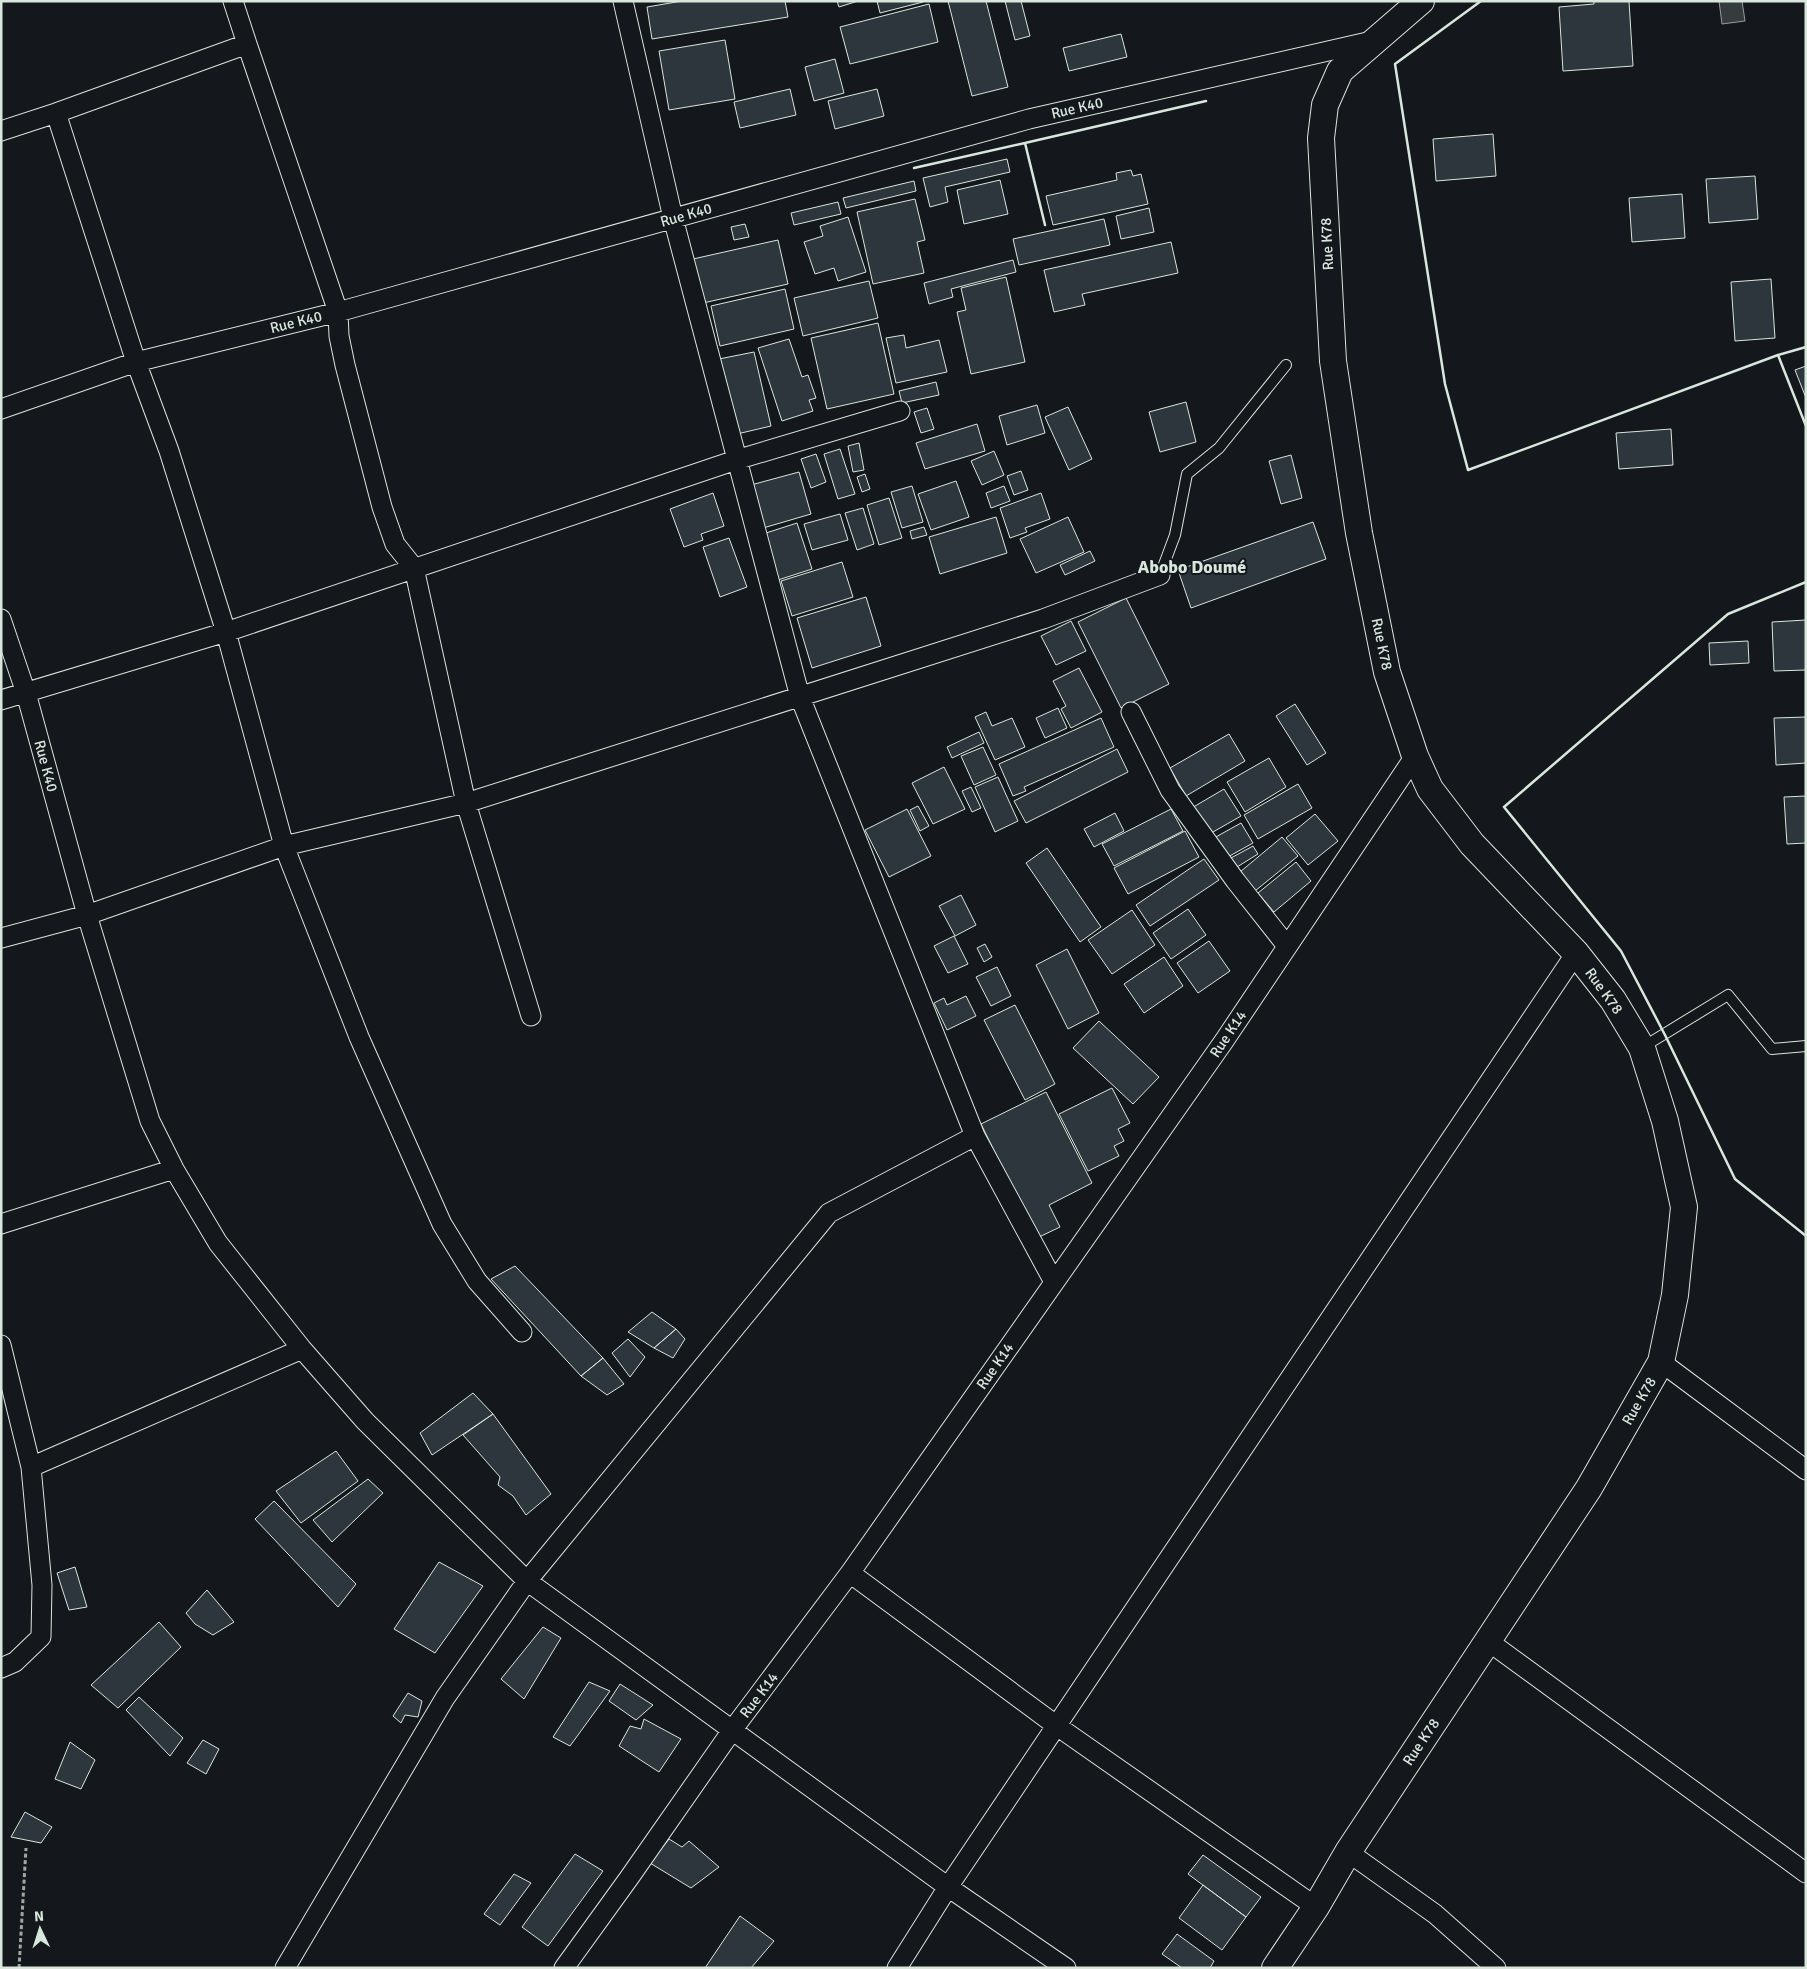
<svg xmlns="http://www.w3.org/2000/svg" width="1807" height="1969" viewBox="0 0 1807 1969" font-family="Signika,sans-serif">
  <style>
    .water { fill: #363b3e; stroke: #939e99 }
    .building { fill: #2c363c; stroke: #d8e6dc }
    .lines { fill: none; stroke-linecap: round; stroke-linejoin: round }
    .lane-casing { stroke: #d8e6dc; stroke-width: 12 }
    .street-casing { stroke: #d8e6dc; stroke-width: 21 }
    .secondary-casing { stroke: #d8e6dc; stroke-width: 28 }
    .path { stroke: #9da8a2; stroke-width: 3; stroke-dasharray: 4 2.5; stroke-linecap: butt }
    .lane { stroke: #14181c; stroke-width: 10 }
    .street { stroke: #14181c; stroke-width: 19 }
    .secondary { stroke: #14181c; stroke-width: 26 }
    .wall { stroke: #d8e6dc; stroke-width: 2.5 }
    .labels { text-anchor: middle; stroke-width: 4; stroke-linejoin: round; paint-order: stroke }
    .street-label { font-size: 15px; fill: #d8e6dc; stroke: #14181c }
    .quarter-label { font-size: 18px; font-weight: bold; fill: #d8e6dc; stroke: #14181c }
  </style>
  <rect width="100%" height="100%" fill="#14181c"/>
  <path class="water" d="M1719 1H1742L1745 21 1722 24Z"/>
  <path class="building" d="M682 1H785L788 17 652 39 647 7Z
    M837 1H858L839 7Z
    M877 1H923V2L880 13Z
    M948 1H986L1008 87 972 96Z
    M1005 1H1021L1030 36 1015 40Z
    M1594 1H1629L1633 66 1563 71 1559 7 1594 4Z
    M929 4 938 42 850 64 840 27Z
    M1121 34 1127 57 1069 71 1063 48Z
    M725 40 735 99 669 110 659 51Z
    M835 59 844 93 814 101 805 67Z
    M790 89 796 115 740 128 734 102Z
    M877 89 884 116 835 129 828 101Z
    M1493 134 1496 176 1436 181 1433 139Z
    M1007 159 1010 172 945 187 948 202 930 207 923 178Z
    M1131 170 1133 176 1141 174 1148 204 1053 225 1046 196 1117 180 1116 173Z
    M1755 176 1758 219 1709 223 1706 179Z
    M1000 180 1008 214 964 224 957 190Z
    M914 181 916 191 846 208 843 198Z
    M1682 194 1685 238 1632 242 1629 198Z
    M915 199 925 240 917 242 924 273 873 284 857 212Z
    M838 202 841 214 794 225 791 213Z
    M1149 208 1154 232 1121 239 1116 216Z
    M848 217 866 272 838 281 834 268 815 274 804 242 823 236 820 226Z
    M1104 219 1110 245 1019 265 1013 239Z
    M745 224 749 237 734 240 731 227Z
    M778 240 788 284 703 303 693 259Z
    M1171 242 1178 273 1082 294 1085 305 1054 312 1044 270Z
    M1013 260 1016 272 951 289 953 297 929 304 924 283Z
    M1006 277 1025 362 971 374 957 312 966 310 961 288Z
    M1771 279 1775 338 1735 341 1731 282Z
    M869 281 878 318 803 336 794 298Z
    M785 289 794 329 720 346 711 306Z
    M878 323 894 394 827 409 811 338Z
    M904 335 906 348 939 340 947 372 896 383 886 338Z
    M789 339 802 377 808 375 816 398 809 400 813 411 782 421 758 348Z
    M754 352 771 426 737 434 719 359Z
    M1806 366V398L1795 370Z
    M936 382 939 395 902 403 899 391Z
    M1186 402 1196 442 1160 452 1149 412Z
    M1037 405 1045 433 1007 445 999 416Z
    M1068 407 1092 459 1069 470 1045 417Z
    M927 408 934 429 921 433 914 412Z
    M977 424 985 451 925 469 916 443Z
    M1671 429 1673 465 1619 469 1616 433Z
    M859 443 864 470 853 472 848 446Z
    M840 449 855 494 838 499 824 454Z
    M994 451 1004 475 982 485 971 461Z
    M816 454 826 482 811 488 801 459Z
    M1291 455 1302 498 1281 504 1269 461Z
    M1021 471 1028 490 1014 495 1007 476Z
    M799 472 811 514 763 528 751 485Z
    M865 474 870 489 862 492 857 477Z
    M956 481 969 517 931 530 918 494Z
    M912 486 923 522 902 528 891 492Z
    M1004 486 1010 501 991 508 986 493Z
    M713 493 724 526 701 534 703 540 684 547 670 509Z
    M1041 493 1050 519 1025 528 1027 532 1010 538 1000 508Z
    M889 498 902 538 879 545 867 505Z
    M863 508 874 544 857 550 845 513Z
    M840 514 848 540 812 550 804 524Z
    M996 517 1007 553 940 574 929 537Z
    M1068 517 1084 552 1036 573 1020 539Z
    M1313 522 1326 559 1191 608 1178 570Z
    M797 523 812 569 778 580 763 534Z
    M924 527 927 535 912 539 910 531Z
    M729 538 747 587 720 597 703 547Z
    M1090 551 1095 561 1065 575 1060 565Z
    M842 562 853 597 792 616 781 581Z
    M866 597 881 646 812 668 797 618Z
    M1126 598 1169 684 1121 708 1078 622Z
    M1806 620V670L1774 671 1772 622Z
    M1071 621 1086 651 1056 665 1041 636Z
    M1748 641 1749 663 1710 665 1709 643Z
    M1079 668 1102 712 1071 728 1061 709 1066 706 1053 681Z
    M1295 704 1326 753 1307 765 1276 716Z
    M1058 708 1067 728 1045 738 1036 718Z
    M986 712 992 726 1012 718 1025 747 995 760 975 717Z
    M1806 717V763L1776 765 1774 718Z
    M1101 718 1114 747 1024 787 1026 791 1013 796 999 764Z
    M979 732 984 743 952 758 947 747Z
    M1229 734 1245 761 1186 796 1170 768Z
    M983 747 996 775 974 785 961 756Z
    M1117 749 1128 772 1026 823 1014 801Z
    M1269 758 1286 787 1245 812 1227 782Z
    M944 767 965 809 933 824 912 783Z
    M998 777 1018 821 995 832 975 787Z
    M1298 784 1312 808 1258 839 1244 815Z
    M971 787 981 808 972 812 962 791Z
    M1224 789 1241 816 1206 836 1190 809Z
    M1806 796V843L1787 844 1784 797Z
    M918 806 929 826 920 831 910 810Z
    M907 809 931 856 889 877 865 830Z
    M1171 809 1183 831 1114 866 1102 844Z
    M1115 813 1124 831 1094 847 1084 829Z
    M1315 814 1338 841 1308 865 1286 838Z
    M1241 823 1253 843 1226 858 1214 838Z
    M1185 831 1199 857 1128 894 1114 868Z
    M1282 837 1298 856 1255 891 1240 872Z
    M1253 846 1258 854 1237 867 1231 858Z
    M1047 848 1101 927 1080 942 1026 863Z
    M1204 859 1219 880 1150 926 1136 905Z
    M1296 862 1311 881 1274 912 1258 893Z
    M961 895 976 925 955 936 939 906Z
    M1188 909 1206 935 1171 959 1153 933Z
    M1132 910 1155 945 1112 974 1088 940Z
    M954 936 968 964 948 973 934 946Z
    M1209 941 1230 971 1198 993 1177 963Z
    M985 944 992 957 984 962 977 948Z
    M1067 949 1099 1013 1068 1029 1036 965Z
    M1164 957 1183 986 1144 1013 1124 984Z
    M997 967 1011 996 991 1006 976 977Z
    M966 996 976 1016 947 1030 934 1003 944 998 947 1005Z
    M1015 1005 1055 1084 1025 1100 984 1020Z
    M1099 1021 1159 1077 1133 1104 1073 1048Z
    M1112 1088 1130 1123 1118 1129 1124 1141 1114 1146 1119 1156 1088 1171 1059 1114Z
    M1046 1092 1092 1183 1049 1205 1060 1227 1037 1238 981 1124Z
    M515 1266 603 1358 581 1376 491 1279Z
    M652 1312 676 1329 654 1348 628 1332Z
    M676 1329 685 1339 673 1358 654 1348Z
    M628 1339 645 1357 630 1377 612 1353Z
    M603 1358 624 1384 607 1395 581 1376Z
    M473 1393 493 1414 432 1455 420 1433Z
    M493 1414 551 1494 526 1515 513 1496 498 1485 500 1477 463 1435Z
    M336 1451 358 1481 301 1523 276 1491Z
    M368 1479 383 1493 332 1542 313 1520Z
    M274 1501 356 1584 338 1607 255 1519Z
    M439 1562 483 1586 435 1653 394 1629Z
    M75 1567 87 1607 69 1610 57 1573Z
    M207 1590 234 1622 213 1635 195 1624 186 1613Z
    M159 1622 181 1647 118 1708 91 1685Z
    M543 1627 561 1638 524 1699 501 1679Z
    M589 1682 610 1691 570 1746 553 1737Z
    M620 1684 653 1705 636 1720 609 1701Z
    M408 1693 422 1701 418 1717 405 1715 401 1723 393 1716Z
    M139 1697 183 1738 170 1756 126 1710Z
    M644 1719 681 1739 659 1772 619 1746 630 1726 641 1729Z
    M203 1740 219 1749 206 1774 187 1763Z
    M70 1742 95 1760 81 1789 55 1779Z
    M25 1812 52 1827 41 1843 11 1837Z
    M669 1839 682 1847 689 1841 719 1867 691 1888 650 1863Z
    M575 1854 603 1871 548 1946 522 1927Z
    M1203 1855 1261 1897 1246 1917 1188 1874Z
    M514 1874 531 1883 500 1925 484 1914Z
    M1203 1885 1246 1917 1222 1950 1179 1918Z
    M740 1916 774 1941 751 1968H705Z
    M1177 1934 1214 1961 1210 1968H1182L1162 1954Z"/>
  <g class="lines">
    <g class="lane-casing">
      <path id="lane" d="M1160 575 1175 535 1187 474 1219 448 1286 365
        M1643 1047 1728 995 1772 1049 1806 1046"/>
    </g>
    <g class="street-casing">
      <path id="street" d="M623 1 673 218 800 697 975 1136 1054 1282
        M247 44 338 312 339 336 345 365 382 507 395 544 414 568 466 803 531 1016
        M56 113 136 362 169 451 226 632 284 846 359 1037 442 1224 477 1281 522 1332
        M1 131 56 113 247 44 233 1
        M1 409 136 362 338 312 1029 119 1372 41
        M1 619 26 693 87 915 150 1121 174 1169 218 1243 302 1349 365 1421 527 1581 948 1887 1066 1968
        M1 700 226 632 736 460 900 411
        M1131 712 1170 790 1235 880 1287 946
        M1 938 87 915 284 846 466 803 1043 619 1160 575
        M1 1224 174 1169
        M1 1345 31 1467
        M1661 1362 1806 1470
        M850 1573 1057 1726 1316 1907
        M1488 1641 1806 1873
        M1 1668 15 1662 41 1637 42 1585 31 1467 302 1349
        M1348 1852 1435 1914 1496 1968
        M285 1968 445 1698 527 1581 829 1213 975 1136
        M564 1968 629 1878 733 1729 850 1573 1224 1041 1415 756
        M897 1968 948 1887 1576 953"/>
    </g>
    <g class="secondary-casing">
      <path id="secondary" d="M1275 1968 1316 1907 1348 1852 1589 1488 1661 1362 1675 1295 1684 1207 1665 1121 1642 1048 1613 1000 1576 953 1472 844 1430 789 1415 756 1387 672 1359 533 1333 361 1321 138 1325 105 1340 71 1421 1"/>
    </g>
    <path class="path" d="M19 1968 26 1848"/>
    <use href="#lane" class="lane"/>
    <use href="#street" class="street"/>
    <use href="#secondary" class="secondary"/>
    <path class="wall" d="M1481 1 1395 64 1445 384 1468 470 1778 355 1806 347
      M914 168 1025 143
      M1045 225 1025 143 1206 101
      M1779 355H1778L1806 426
      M1806 582 1728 614 1504 807 1621 951 1665 1035 1735 1179 1806 1236"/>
  </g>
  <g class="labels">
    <g class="street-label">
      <text transform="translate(1077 108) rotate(-13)" y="5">Rue K40</text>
      <text transform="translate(686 215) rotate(-16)" y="5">Rue K40</text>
      <text transform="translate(1327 244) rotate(-93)" y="5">Rue K78</text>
      <text transform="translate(296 322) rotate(-14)" y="5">Rue K40</text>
      <text transform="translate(1382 644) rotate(78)" y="5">Rue K78</text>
      <text transform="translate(46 766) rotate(75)" y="5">Rue K40</text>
      <text transform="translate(1604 991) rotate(54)" y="5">Rue K78</text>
      <text transform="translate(1228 1034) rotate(-56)" y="5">Rue K14</text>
      <text transform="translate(995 1366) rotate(-55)" y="5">Rue K14</text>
      <text transform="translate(1639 1401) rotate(-60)" y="5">Rue K78</text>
      <text transform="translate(759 1695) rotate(-53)" y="5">Rue K14</text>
      <text transform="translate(1421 1742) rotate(-56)" y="5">Rue K78</text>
    </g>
    <g class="quarter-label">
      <text x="1192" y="573">Abobo Doumé</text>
    </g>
  </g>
  <rect width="1807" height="1969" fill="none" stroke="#d8e6dc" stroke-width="5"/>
  <g transform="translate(40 1929) rotate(356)" stroke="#14181c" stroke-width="4" paint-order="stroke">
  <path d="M0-4L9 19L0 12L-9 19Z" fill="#d8e6dc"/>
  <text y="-8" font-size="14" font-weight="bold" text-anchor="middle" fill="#d8e6dc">N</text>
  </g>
</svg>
